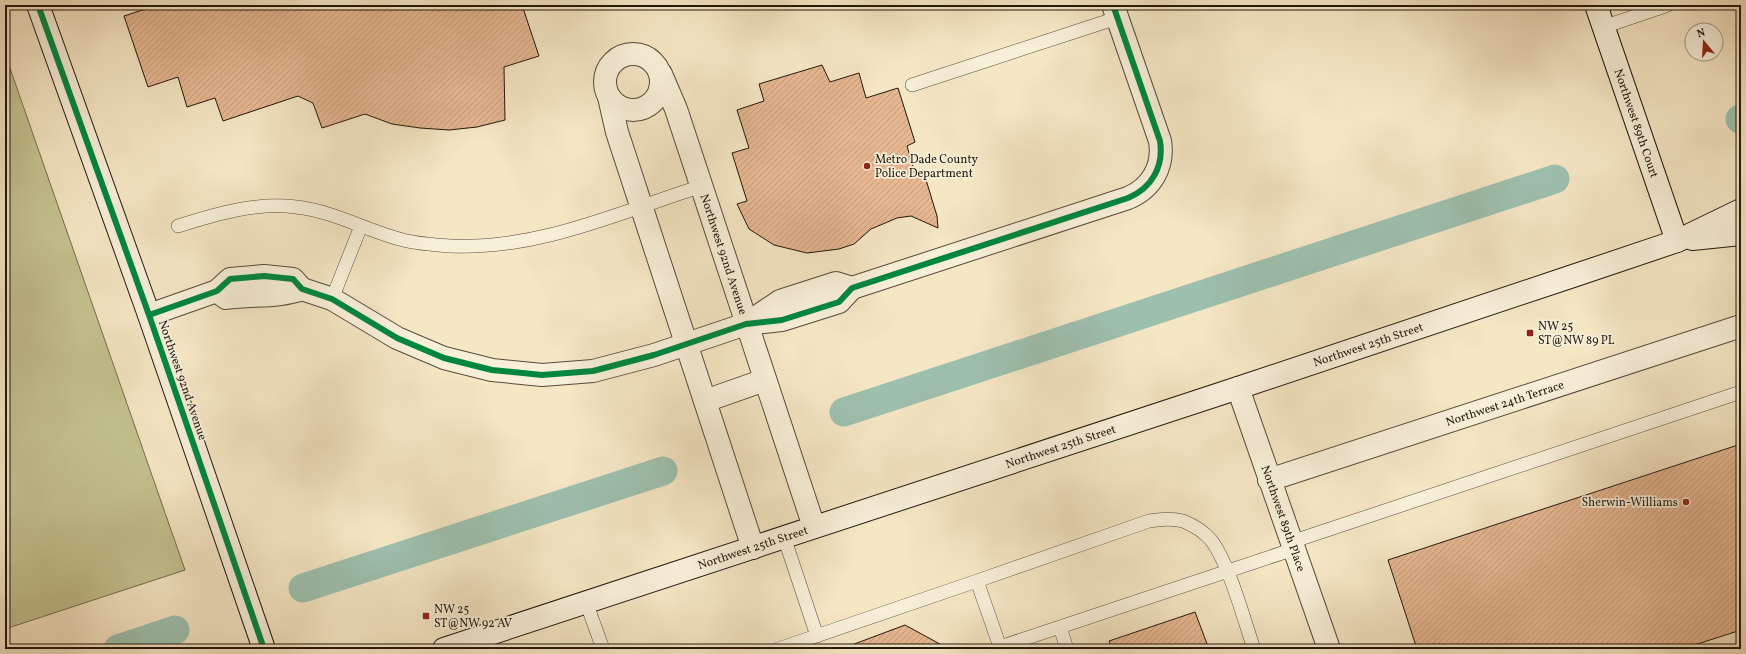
<svg xmlns="http://www.w3.org/2000/svg" width="1746" height="654" viewBox="0 0 1746 654" font-family="Vollkorn,serif">
  <style>
    .grass { fill: #c4c28f; stroke: #726c4d }
    .lines { fill: none; stroke-linecap: round; stroke-linejoin: round }
    .canal { stroke: #9dc0ae; stroke-width: 29 }
    .building { fill: url(#building-hatch); stroke: #21170b }
    .lane-casing { stroke: #564b39; stroke-width: 14 }
    .street-casing { stroke: #564b39; stroke-width: 24 }
    .secondary-casing { stroke: #21170b; stroke-width: 24 }
    .lane { stroke: #f8efd9; stroke-width: 13 }
    .street { stroke: #f8efd9; stroke-width: 22 }
    .secondary { stroke: #f8efd9; stroke-width: 22 }
    .cycleway-casing { stroke: #f8efd9; stroke-width: 8 }
    .cycleway { stroke: #00873e; stroke-width: 6 }
    .poi-dot { fill: #8f2418; stroke: #f8efd9; stroke-width: 1.5 }
    .labels { text-anchor: middle; stroke-width: 3.5; stroke-linejoin: round; paint-order: stroke }
    .street-label { font-size: 12px; fill: #21170b; stroke: #f8efd9 }
    .poi-label { font-size: 12px; fill: #21170b; stroke: #f8efd9; text-anchor: start }
  </style>
  <defs>
    <pattern id="building-hatch" width="6" height="6" patternUnits="userSpaceOnUse"><rect width="6" height="6" fill="#e6b791"/><path d="M-1 1l2-2M0 6l6-6M5 7l2-2" fill="none" stroke="#c59d7c"/></pattern>
  </defs>
  <rect width="100%" height="100%" fill="#f5e6c4"/>
  <filter id="stains"><feTurbulence type="fractalNoise" baseFrequency=".005" numOctaves="4"/><feColorMatrix values="0 0 0 0 .2 0 0 0 0 .09 0 0 0 0 .02 0 0 0 .5 -.17"/></filter>
  <radialGradient id="worn" r=".72"><stop offset=".6" stop-color="#630" stop-opacity="0"/><stop offset="1" stop-color="#630" stop-opacity=".3"/></radialGradient>
  <path class="grass" d="M5 54 185 570 5 629Z"/>
  <g class="lines">
    <path class="canal" d="M1740 119H1741
      M844 412 1555 179
      M303 588 663 471
      M118 649 175 630"/>
  </g>
  <path class="building" d="M158 5H522L539 56 504 67 505 120 477 127 449 130 420 128 392 124 365 114 322 128 313 103 298 96 223 121 215 98 187 107 178 77 148 87 124 16Z
    M822 65 830 82 859 73 866 98 898 88 915 142 907 146 915 173 923 170 937 216 938 228 911 216 897 218 871 229 854 244 839 249 807 253 774 245 749 229 737 204 747 201 732 153 749 148 737 110 764 101 759 84Z
    M1741 444V630L1682 649H1417L1388 560Z
    M1195 612 1209 649H1112L1109 641Z
    M905 625 949 649H841Z"/>
  <g class="lines">
    <g class="lane-casing">
      <path id="lane" d="M1603 27 1668 5
        M912 85 1117 18
        M178 226C216 214 256 202 296 207 334 211 367 231 403 240 419 244 435 245 451 246 539 250 620 212 702 186
        M332 299 361 226
        M784 537 817 636
        M1291 542 1741 392
        M586 602 603 649
        M1060 627 1067 649
        M778 649 977 581
        M1254 649C1244 620 1229 563 1211 540 1204 532 1193 525 1183 521 1172 518 1161 519 1149 521L977 581 1000 647 1294 549"/>
    </g>
    <g class="street-casing">
      <g id="street">
        <circle cx="633" cy="82" r="28"/>
        <path id="s1" d="M661 74 676 109 814 527"/>
        <path d="M609 97 617 132 753 548"/>
        <path d="M217 291 226 298C251 294 278 298 302 289"/>
        <path d="M149 315 217 291 230 279 264 276 293 279 302 289 332 299 397 338 444 358 492 370 542 375 593 371 654 355 746 324 782 320 839 302 852 288 1128 198C1152 188 1164 166 1160 141L1113 5"/>
        <path d="M749 322 780 301 836 283 852 288"/>
        <path id="s2" d="M1238 388 1329 649"/>
        <path d="M705 401 765 380"/>
        <path id="s3" d="M1269 480 1741 326"/>
      </g>
    </g>
    <g class="secondary-casing">
      <g id="secondary">
        <path d="M38 5 149 315 264 649"/>
        <path id="s4" d="M1596 5 1677 241"/>
        <path d="M1692 239 1741 234"/>
        <path id="s5" d="M444 649 1238 388 1570 277 1677 241 1741 210"/>
      </g>
    </g>
    <use href="#lane" class="lane"/>
    <use href="#street" class="street"/>
    <use href="#secondary" class="secondary"/>
    <g class="cycleway-casing">
      <path id="cycleway" d="M38 5 149 315 264 649
        M149 315 217 291 230 279 264 276 293 279 302 289 332 299 397 338 444 358 492 370 542 375 593 371 654 355 746 324 782 320 839 302 852 288 1128 198C1152 188 1164 166 1160 141L1113 5"/>
    </g>
    <use href="#cycleway" class="cycleway"/>
  </g>
  <g class="poi-dot">
    <circle cx="867" cy="166" r="4"/>
    <rect x="1526" y="329" width="8" height="8" rx="2"/>
    <circle cx="1686" cy="502" r="4"/>
    <rect x="422" y="612" width="8" height="8" rx="2"/>
  </g>
  <g class="labels">
    <g class="street-label">
      <text dy="4" stroke="none"><textPath href="#s4" startOffset="125">Northwest 89th Court</textPath></text>
      <text dy="4" stroke="none"><textPath href="#s1" startOffset="191">Northwest 92nd Avenue</textPath></text>
      <text dy="4" stroke="none"><textPath href="#s5" startOffset="973">Northwest 25th Street</textPath></text>
      <text transform="translate(183 380) rotate(71)" y="4">Northwest 92nd Avenue</text>
      <text dy="4" stroke="none"><textPath href="#s3" startOffset="248">Northwest 24th Terrace</textPath></text>
      <text dy="4" stroke="none"><textPath href="#s5" startOffset="649">Northwest 25th Street</textPath></text>
      <text dy="4" stroke="none"><textPath href="#s2" startOffset="138">Northwest 89th Place</textPath></text>
      <text dy="4" stroke="none"><textPath href="#s5" startOffset="325">Northwest 25th Street</textPath></text>
    </g>
    <g class="poi-label">
      <text x="875" y="163">Metro Dade County<tspan x="875" dy="14">Police Department</tspan></text>
      <text x="1538" y="330">NW 25<tspan x="1538" dy="14">ST@NW 89 PL</tspan></text>
      <text x="1678" y="506" text-anchor="end">Sherwin-Williams</text>
      <text x="434" y="613">NW 25<tspan x="434" dy="14">ST@NW 92 AV</tspan></text>
    </g>
  </g>
  <rect width="1746" height="654" fill="none" stroke="#f5e6c4" stroke-width="20"/>
  <rect x="6" y="6" width="1734" height="642" fill="none" stroke="#21170b" stroke-width="2"/>
  <rect x="10" y="10" width="1726" height="634" fill="none" stroke="#21170b"/>
  <g transform="translate(1704 42) rotate(342)"><circle r="19" fill="#f8efd9" stroke="#a29987"/>
  <path d="M0-3L7 15L0 10L-7 15Z" fill="#8f2418"/>
  <text y="-6" font-size="11" font-weight="bold" text-anchor="middle" fill="#21170b">N</text>
  </g>
  <rect width="100%" height="100%" filter="url(#stains)"/>
  <rect width="100%" height="100%" fill="url(#worn)"/>
</svg>
